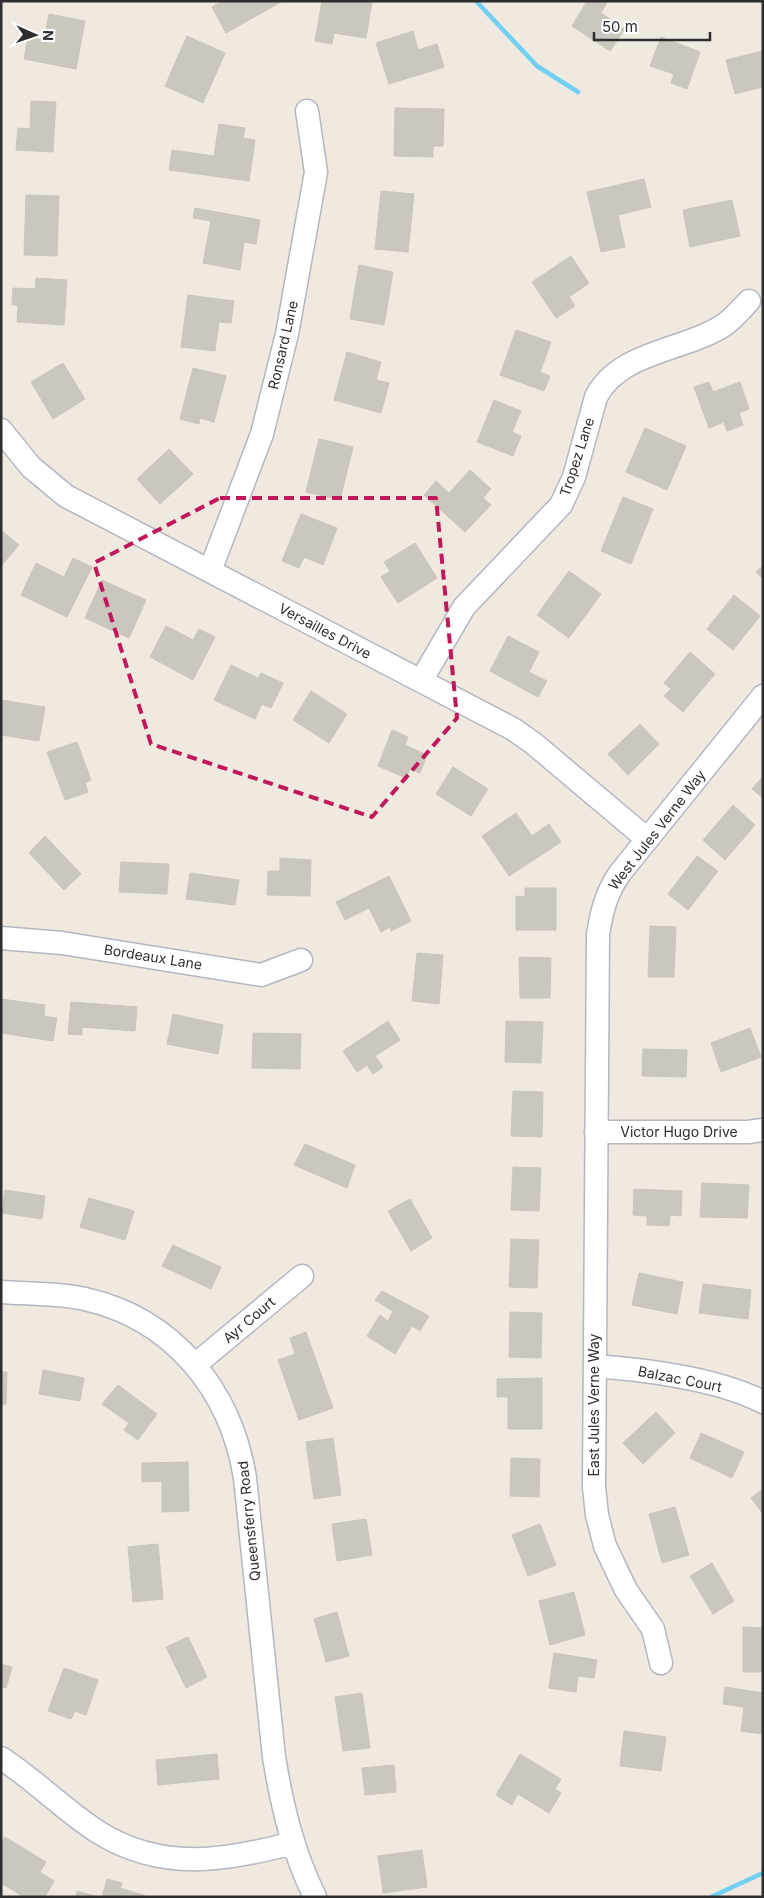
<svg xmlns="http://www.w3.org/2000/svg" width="764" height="1898" viewBox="0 0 764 1898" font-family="Inter,sans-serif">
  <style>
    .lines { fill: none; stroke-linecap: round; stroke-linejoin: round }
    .stream { stroke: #71cff4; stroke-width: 4.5 }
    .building { fill: #cbc7be; stroke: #cbc5b9 }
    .minor-casing { stroke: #b4b6c1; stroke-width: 25 }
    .minor { stroke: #fff; stroke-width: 22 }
    .marked { fill: none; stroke: #c2185b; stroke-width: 4; stroke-dasharray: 10 6; stroke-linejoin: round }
    .labels { text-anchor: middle; stroke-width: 4; stroke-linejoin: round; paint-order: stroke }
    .street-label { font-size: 14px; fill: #2e2e2e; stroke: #fff }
  </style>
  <rect width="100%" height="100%" fill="#efe9e0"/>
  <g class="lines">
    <path class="stream" d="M476 1 537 66 578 92
      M711 1897 763 1873"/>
  </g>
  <path class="building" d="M222 1H281V2L226 33 212 7Z
    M322 1H372L366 38 334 33 332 44 315 41Z
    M587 1H608L601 13 625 29 610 51 572 26Z
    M49 14 85 21 76 69 24 59 28 37 44 40Z
    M413 31 418 50 437 44 444 67 389 84 376 43Z
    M187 36 225 53 203 103 165 86Z
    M661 37 700 52 687 89 671 83 674 74 650 66Z
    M763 51V87L735 94 726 60Z
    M31 101 56 102 53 152 16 150 18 128 30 129Z
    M395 108 444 109 443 146H433V157L394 156Z
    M219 124 245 128 243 138 255 140 249 181 169 170 172 150 214 156Z
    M644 179 651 207 618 215 625 247 601 252 587 192Z
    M381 191 414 194 408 252 375 249Z
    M26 195 59 196 57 256 24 255Z
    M732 200 740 236 690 247 683 210Z
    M195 208 260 220 256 244 244 242 240 270 203 263 211 221 193 218Z
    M571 256 589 283 569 297 575 306 556 318 532 282Z
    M359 265 393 272 384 325 350 319Z
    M36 278 67 280 64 325 17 322 18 305H12L13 288 35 289Z
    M188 295 234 301 231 323 219 322 215 351 181 347Z
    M516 330 551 342 540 372 550 376 544 391 500 375Z
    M347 352 381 362 376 380 389 383 381 413 334 400Z
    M63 363 85 399 53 419 31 382Z
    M193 368 226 376 214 422 200 418 199 424 180 419Z
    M709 382 713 392 740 382 749 409 739 413 743 425 727 431 724 422 709 428 694 387Z
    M494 400 521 411 512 432 521 436 513 456 477 442Z
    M645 428 686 446 667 490 626 472Z
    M319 439 353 447 340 500 306 492Z
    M169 449 193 474 160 504 137 479Z
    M470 470 491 489 483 498 491 505 465 532 424 495 436 481 449 493Z
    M623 497 653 509 631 564 601 551Z
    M301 514 337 528 323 565 304 557 299 568 282 561Z
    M1 530 19 545 1 566Z
    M415 543 437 578 398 603 381 577 390 571 384 562Z
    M73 558 92 567 67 617 21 595 36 563 64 577Z
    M763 566V579L756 572Z
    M569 571 601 594 569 638 537 615Z
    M102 580 146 600 129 638 85 618Z
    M734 595 760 616 733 650 707 629Z
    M166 626 193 640 199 629 215 637 193 680 150 657Z
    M508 636 539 652 529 672 547 681 538 697 490 671Z
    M690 652 715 674 683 712 664 696 671 689 664 683Z
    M231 665 258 678 261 673 283 683 271 708 262 704 255 719 214 700Z
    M311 691 347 714 329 743 293 720Z
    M1 700 45 707 39 741 1 735Z
    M640 724 659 744 628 775 608 754Z
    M392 730 408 737 405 745 427 755 420 773 410 769 406 778 378 766Z
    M77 742 91 780 85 783 88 792 65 800 47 752Z
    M453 767 488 789 471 816 436 794Z
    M763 776V798L752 789Z
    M733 805 755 825 725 860 703 840Z
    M516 813 532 836 549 824 561 842 509 876 482 836Z
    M45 836 81 874 64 890 29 853Z
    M697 856 718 871 688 910 668 894Z
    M280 858 311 860 310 896 267 895 268 871H280Z
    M121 862 169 864 167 894 119 892Z
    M190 873 239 880 235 905 186 899Z
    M389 876 411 921 391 931 390 927 381 932 369 908 345 920 336 902Z
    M525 888H556V930H516V896L525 897Z
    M650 926 676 927 674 977H648Z
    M417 953 443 955 439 1004 412 1001Z
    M519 957 551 958 550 998H520Z
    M1 999 45 1005 44 1016 57 1018 53 1041 1 1033Z
    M71 1002 137 1007 135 1031 82 1027V1035L68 1034Z
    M173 1014 223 1025 218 1054 167 1044Z
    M388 1021 400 1040 375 1056 383 1067 373 1074 367 1065 357 1072 343 1051Z
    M506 1021 543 1022 541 1063 505 1062Z
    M750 1028 761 1057 721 1072 711 1043Z
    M253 1033 301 1034 300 1069 252 1068Z
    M643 1049 687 1050 686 1077 642 1076Z
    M513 1091 543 1092 542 1137 511 1136Z
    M305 1144 355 1165 347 1188 294 1165Z
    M513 1167 541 1168 539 1211 511 1210Z
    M702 1183 749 1185 747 1218 700 1217Z
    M634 1189 682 1191 681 1216 670 1215 669 1226 647 1225V1216L633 1215Z
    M5 1190 45 1196 42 1219 2 1213Z
    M89 1198 134 1211 125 1240 80 1227Z
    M410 1199 432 1238 411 1251 388 1211Z
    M511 1239 539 1240 537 1288 509 1287Z
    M173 1245 221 1267 211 1289 162 1266Z
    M639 1273 683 1282 677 1314 632 1305Z
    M703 1284 751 1290 748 1319 699 1313Z
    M382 1291 429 1316 420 1331 412 1326 395 1354 367 1336 380 1315 388 1321 393 1311 375 1300Z
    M510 1312 542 1313 541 1358 509 1357Z
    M306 1332 333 1408 299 1420 278 1360 295 1354 290 1338Z
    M43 1370 84 1378 80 1401 39 1394Z
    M1 1372H7L6 1404H1Z
    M542 1378V1429H508V1397H497V1379Z
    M118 1385 157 1414 138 1440 124 1430 129 1423 102 1404Z
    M656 1412 675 1433 643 1464 623 1443Z
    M701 1433 744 1452 732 1478 690 1458Z
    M333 1438 341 1495 314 1499 306 1442Z
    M511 1458 540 1459 539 1497 510 1496Z
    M188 1462 189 1511 162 1512V1481L142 1482V1463Z
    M763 1489V1514L751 1498Z
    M675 1507 689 1555 662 1563 649 1514Z
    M366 1519 372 1555 337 1561 332 1524Z
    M540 1524 556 1565 528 1576 512 1535Z
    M158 1544 163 1599 133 1602 128 1547Z
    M712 1563 734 1601 713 1614 690 1576Z
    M574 1592 585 1635 550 1645 539 1601Z
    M337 1612 349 1656 326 1662 314 1619Z
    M743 1627 763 1628V1672H743Z
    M188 1637 207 1677 186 1688 166 1647Z
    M554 1653 597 1660 594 1678 578 1676 576 1692 549 1688Z
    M1 1664 12 1667 6 1688 1 1687Z
    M64 1668 98 1680 86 1715 75 1711 71 1719 48 1711Z
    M725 1687 763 1693V1734L741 1731 744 1707 723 1704Z
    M362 1693 370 1748 343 1751 335 1697Z
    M624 1731 666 1737 661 1771 620 1766Z
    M217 1754 219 1779 158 1785 156 1760Z
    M520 1754 561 1779 555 1789 561 1793 549 1813 518 1794 512 1805 496 1795Z
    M394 1765 396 1792 365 1795 362 1768Z
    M5 1837 46 1862 40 1872 54 1881 45 1897H24L1 1883V1843Z
    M422 1850 427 1887 383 1893 378 1856Z
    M107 1879 122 1883 120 1888 149 1897H102Z
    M77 1891 99 1897H76Z"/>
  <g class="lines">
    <g class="minor-casing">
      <path id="minor" d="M1 430 31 467 66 496 513 729 533 743 647 839
        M210 571 262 434 287 334 316 172 307 111
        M421 681 464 607 561 505 574 477 596 397C619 351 685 351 724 325 733 319 741 309 749 301
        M1 938 62 943 261 975 301 960
        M596 1132H748L763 1130
        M1 1292C29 1294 58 1293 85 1299 174 1319 231 1391 245 1478L274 1757C282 1806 293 1852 315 1897
        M196 1364 302 1276
        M595 1366C647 1370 716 1378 763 1402
        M661 1663 653 1629 626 1590 605 1546 597 1515 594 1487 598 934C602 911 606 893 620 873L763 696
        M1 1758C35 1780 64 1810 98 1832 162 1872 225 1861 293 1843"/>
    </g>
    <use href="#minor" class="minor"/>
  </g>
  <path class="marked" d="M220 498H436L457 718 372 817 151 744 94 563Z"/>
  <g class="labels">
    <g class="street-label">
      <text transform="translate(283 345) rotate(-77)" y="5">Ronsard Lane</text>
      <text transform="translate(577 457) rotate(-72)" y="5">Tropez Lane</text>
      <text transform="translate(325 631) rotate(28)" y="5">Versailles Drive</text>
      <text transform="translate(657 830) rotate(-52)" y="5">West Jules Verne Way</text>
      <text transform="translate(153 957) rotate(9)" y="5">Bordeaux Lane</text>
      <text x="679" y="1137">Victor Hugo Drive</text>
      <text transform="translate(249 1320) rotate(-40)" y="5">Ayr Court</text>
      <text transform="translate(680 1379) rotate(11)" y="5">Balzac Court</text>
      <text transform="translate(594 1405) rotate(-90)" y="5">East Jules Verne Way</text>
      <text transform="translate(249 1521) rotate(-96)" y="5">Queensferry Road</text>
    </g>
  </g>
  <rect width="764" height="1898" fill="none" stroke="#2e2e2e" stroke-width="5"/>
  <g transform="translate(35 35) rotate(92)" stroke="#ffffff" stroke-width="4" paint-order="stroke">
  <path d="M0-4L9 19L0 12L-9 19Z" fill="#2e2e2e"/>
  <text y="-8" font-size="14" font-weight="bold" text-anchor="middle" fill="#2e2e2e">N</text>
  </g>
  <path d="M594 32v8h116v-8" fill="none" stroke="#2e2e2e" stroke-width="2.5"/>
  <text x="602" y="32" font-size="15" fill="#2e2e2e" stroke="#ffffff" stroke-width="4" paint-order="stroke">50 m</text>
</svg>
